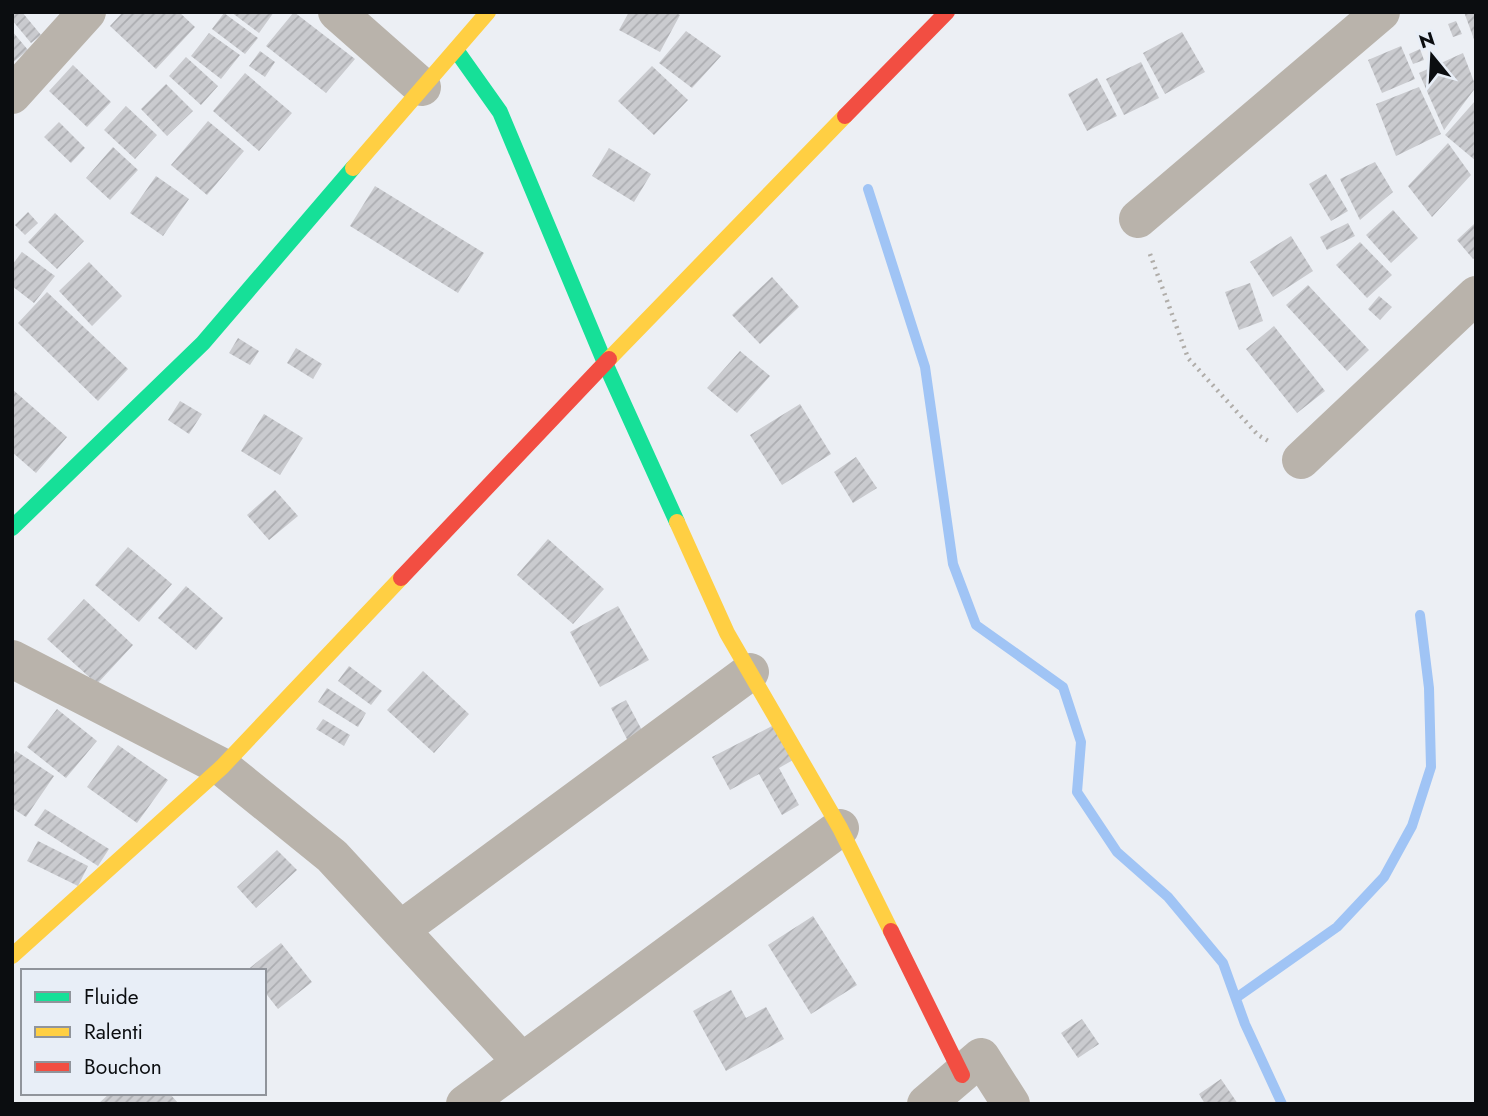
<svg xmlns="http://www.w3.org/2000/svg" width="1488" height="1116" viewBox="0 0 1488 1116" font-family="Jost,sans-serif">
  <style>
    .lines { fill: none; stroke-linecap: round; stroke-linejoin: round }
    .stream { stroke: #a0c4f5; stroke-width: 10 }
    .building { fill: url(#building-hatch) }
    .path { stroke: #b0ada9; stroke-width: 4.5; stroke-dasharray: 2 5; stroke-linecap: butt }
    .street { stroke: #b9b3ab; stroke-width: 38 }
    .fast { stroke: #16e098; stroke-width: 16 }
    .slow { stroke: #ffcf43; stroke-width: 16 }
    .jam { stroke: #f24e42; stroke-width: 16 }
  </style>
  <defs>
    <pattern id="building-hatch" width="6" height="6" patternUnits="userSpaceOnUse" patternTransform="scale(1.75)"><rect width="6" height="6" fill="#cacbcf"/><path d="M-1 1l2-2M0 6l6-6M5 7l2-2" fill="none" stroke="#acadb1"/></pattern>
  </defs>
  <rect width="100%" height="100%" fill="#eceff4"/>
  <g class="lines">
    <path class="stream" d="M868 189 925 367 953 564 976 625 1063 687 1081 742 1077 792 1117 852 1168 897 1223 963 1245 1024 1282 1104
      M1236 998 1337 927 1384 877 1412 826 1431 767 1429 688 1420 615"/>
  </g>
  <path class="building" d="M22 12 41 35 31 43 12 20 13 12Z
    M123 12H179L195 27 156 69 110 26Z
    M231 12H274L259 33Z
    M294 12 355 59 326 93 266 46Z
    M629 12H674L680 15 660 52 619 30Z
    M1464 12H1476V42H1475Z
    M224 13 258 38 245 54 212 29Z
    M1456 21 1462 34 1453 37 1448 24Z
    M12 31 28 50 12 63Z
    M686 31 721 56 692 88 659 63Z
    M1182 32 1205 72 1165 94 1143 53Z
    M209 33 240 55 221 79 191 56Z
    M1401 46 1415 79 1382 93 1368 60Z
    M1420 49 1424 60 1413 64 1409 54Z
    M260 51 275 62 265 77 249 66Z
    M1463 53 1476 87 1444 130 1419 73Z
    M186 57 218 86 201 105 169 76Z
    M1141 62 1159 98 1124 115 1106 79Z
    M73 65 111 102 87 127 49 91Z
    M652 66 688 100 654 135 618 101Z
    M245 73 292 113 259 151 213 111Z
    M1097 78 1117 116 1087 131 1068 94Z
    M166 84 193 111 167 136 141 109Z
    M1419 87 1441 134 1396 156 1376 104Z
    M1476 100V161L1445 135Z
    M126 106 157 135 135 159 104 130Z
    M208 121 244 151 207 195 171 165Z
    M59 122 85 148 71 163 44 137Z
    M1448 143 1471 175 1432 217 1408 186Z
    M113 147 138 170 110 200 86 178Z
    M609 148 651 174 634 202 592 176Z
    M1375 162 1393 192 1360 220 1340 179Z
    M1326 174 1348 211 1331 221 1309 184Z
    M156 176 189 199 163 236 130 213Z
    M375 186 484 253 458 293 350 226Z
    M1393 210 1418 238 1391 263 1366 235Z
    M28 212 38 223 25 235 15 225Z
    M55 213 84 241 57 269 28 242Z
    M1348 223 1355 236 1327 250 1320 237Z
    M1474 224 1476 226V256L1473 259 1457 240Z
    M1291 236 1313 271 1273 297 1250 262Z
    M1360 242 1392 275 1367 298 1336 265Z
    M22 252 55 276 34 303 12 286V265Z
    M89 262 122 296 92 326 59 291Z
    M772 277 799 307 760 344 732 315Z
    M1250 283 1263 321 1239 330 1225 292Z
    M1308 285 1369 350 1347 371 1286 305Z
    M47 292 128 369 98 401 18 323Z
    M1379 296 1392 307 1380 320 1368 309Z
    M1274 326 1325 391 1297 413 1246 349Z
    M238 338 259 351 250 365 229 353Z
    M296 348 322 364 313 379 287 363Z
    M740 351 770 376 737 413 707 388Z
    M12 389 67 437 36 473 12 452Z
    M180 401 202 414 189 434 168 420Z
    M800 404 831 454 782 485 750 435Z
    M264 414 303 438 280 475 241 451Z
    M856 457 877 488 853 503 834 472Z
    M275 490 298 516 269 540 247 515Z
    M548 539 604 589 573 624 517 575Z
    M128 547 172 584 139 622 95 585Z
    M186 586 223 618 196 650 158 618Z
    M84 599 133 645 97 684 47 639Z
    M618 606 649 660 600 687 570 632Z
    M349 666 382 691 371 705 338 681Z
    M423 671 469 714 434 753 387 710Z
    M327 688 366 713 358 727 318 702Z
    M626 700 645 736 630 745 611 708Z
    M57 709 97 741 66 778 27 747Z
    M323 719 350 735 344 746 316 729Z
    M774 725 793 760 779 768 799 805 782 815 759 774 730 790 712 757Z
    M118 745 168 780 137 823 87 787Z
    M16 751 54 776 26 817 12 808V758Z
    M45 809 109 849 98 866 34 825Z
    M38 841 88 866 78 886 27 861Z
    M277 850 297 870 256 908 237 887Z
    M813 916 857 985 811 1014 768 945Z
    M281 943 312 982 278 1009 264 991V971H246Z
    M731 990 746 1018 766 1007 784 1039 726 1071 693 1011Z
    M1082 1019 1099 1044 1078 1058 1061 1033Z
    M1221 1079 1238 1104H1205L1199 1094Z
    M110 1093H169L179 1104H98Z"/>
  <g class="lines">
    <path class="path" d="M1150 254 1188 358 1258 435 1270 442"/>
    <path class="street" d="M337 12 422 87
      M12 95 87 12
      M1138 219 1381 12
      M1301 460 1476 295
      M12 659 222 767 332 856 522 1062
      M400 930 750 672
      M465 1104 840 828
      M926 1104 981 1057 1011 1104"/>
    <path class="fast" d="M456 50 500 112 605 363 677 522
      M12 528 203 343 353 168"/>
    <path class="slow" d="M353 168 488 12
      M609 359 845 116
      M677 522 727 633 840 828 891 931
      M12 956 222 767 401 578"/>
    <path class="jam" d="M845 116 947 12
      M401 578 609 359
      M891 931 962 1075"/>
  </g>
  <rect width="1488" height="1116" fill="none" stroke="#0b0d10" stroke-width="28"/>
  <rect x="21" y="969" width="245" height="126" fill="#e8eef7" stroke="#90949b" stroke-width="2"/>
  <rect x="35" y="992" width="35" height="10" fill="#16e098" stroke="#90949b" stroke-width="2"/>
  <text x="84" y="1004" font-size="21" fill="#0b0d10">Fluide</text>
  <rect x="35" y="1027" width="35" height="10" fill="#ffcf43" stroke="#90949b" stroke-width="2"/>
  <text x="84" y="1039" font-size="21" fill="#0b0d10">Ralenti</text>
  <rect x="35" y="1062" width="35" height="10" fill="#f24e42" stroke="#90949b" stroke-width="2"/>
  <text x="84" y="1074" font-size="21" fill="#0b0d10">Bouchon</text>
  <g transform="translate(1432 56) rotate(342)" stroke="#e8eef7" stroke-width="5" paint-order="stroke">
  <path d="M0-5L12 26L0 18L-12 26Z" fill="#0b0d10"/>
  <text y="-10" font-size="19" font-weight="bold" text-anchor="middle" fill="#0b0d10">N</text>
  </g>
</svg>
